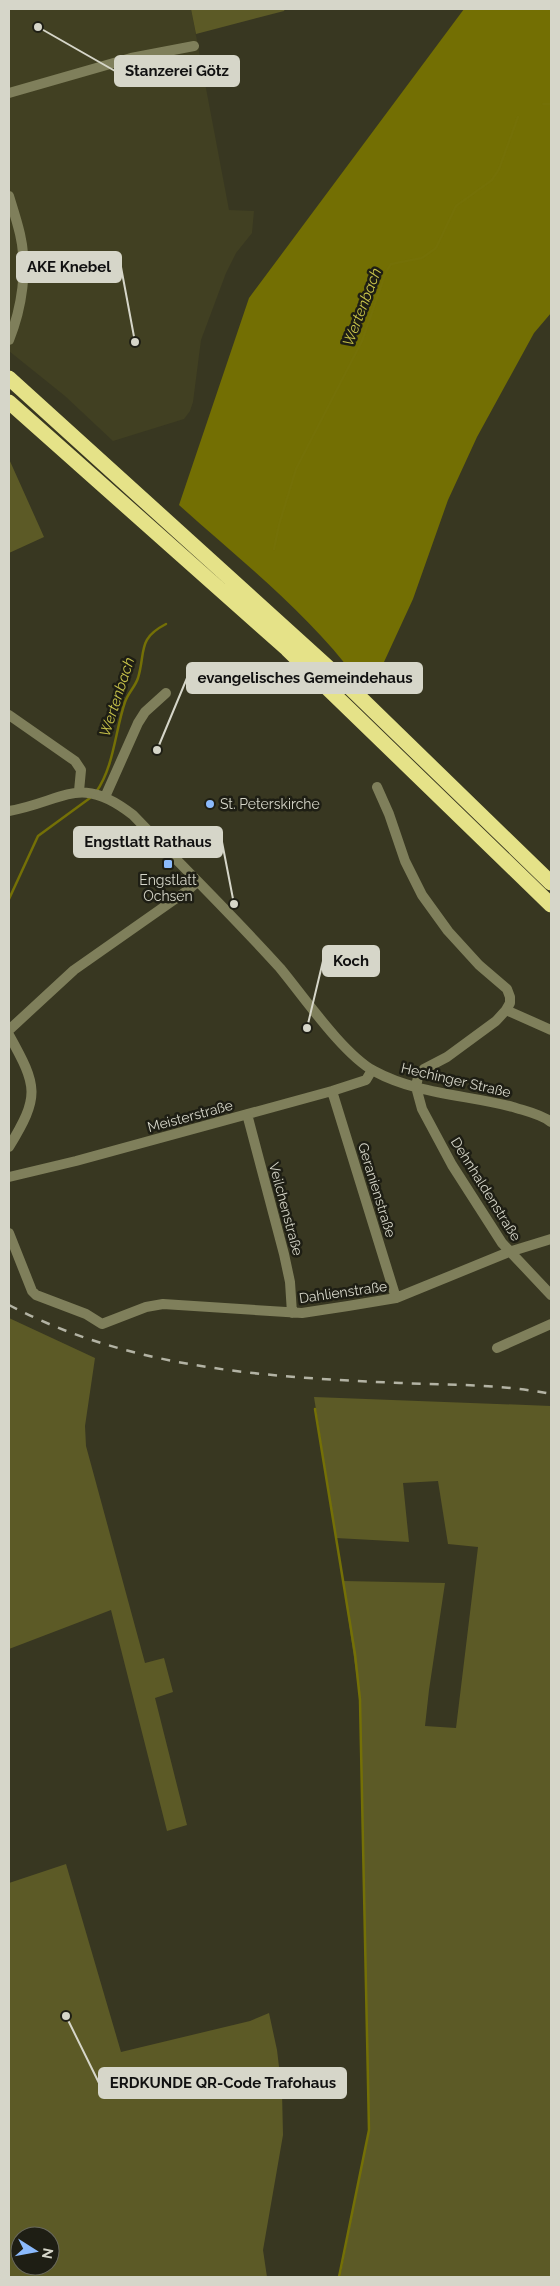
<svg xmlns="http://www.w3.org/2000/svg" width="560" height="2286" viewBox="0 0 560 2286" font-family="Raleway,sans-serif">
  <style>
    .built { fill: #414022 }
    .green { fill: #5c5a26; fill-rule: evenodd }
    .forest { fill: #736f03 }
    .lines { fill: none; stroke-linecap: round; stroke-linejoin: round }
    .stream { stroke: #747006; stroke-width: 2.5 }
    .minor { stroke: #7f7f5b; stroke-width: 10 }
    .highway { stroke: #e5e288; stroke-width: 15 }
    .rail { stroke: #b3b3a4; stroke-width: 2.5; stroke-dasharray: 9 9; stroke-linecap: butt }
    .poi-dot { fill: #8bbafc; stroke: #1e1e14; stroke-width: 2 }
    .labels { text-anchor: middle; stroke-width: 5; stroke-linejoin: round; paint-order: stroke }
    .poi-label { font-size: 14px; fill: #d6d6c9; stroke: #1e1e14; text-anchor: start }
    .street-label { font-size: 14px; fill: #d6d6c9; stroke: #1e1e14 }
    .water-label { font-size: 15px; font-style: italic; fill: #c9c44a; stroke: #1e1e14 }
    .leader { fill: none; stroke: #d6d6c9; stroke-width: 2 }
    .callout-dot { fill: #d6d6c9; stroke: #1e1e14; stroke-width: 2 }
    .callout { fill: #d6d6c9; stroke: #d6d6c9; stroke-width: 2 }
    .callout-label { font-size: 15px; text-anchor: middle; font-weight: bold; fill: #111 }
  </style>
  <rect width="100%" height="100%" fill="#383721"/>
  <path class="built" d="M9 9H191L229 210 254 211 252 233 236 253 226 273 201 340 193 402 190 411 184 419 113 441 65 396 9 351Z"/>
  <path class="green" d="M191 9H285L284 11 196 34Z
    M9 459 44 537 9 553Z
    M9 1318 95 1358 85 1426 86 1446 145 1663 164 1658 173 1692 155 1698 187 1825 167 1831 111 1610 9 1649Z
    M314 1397 551 1406V2277H340L369 2129 360 1700 343 1581 445 1583 429 1690 425 1726 456 1728 478 1547 448 1544 438 1481 403 1483 409 1542 336 1538Z
    M66 1864 121 2052 250 2021 269 2013 277 2050 282 2092 283 2135 263 2250 267 2277H9V1883ZM20 2236H50V2266H20Z"/>
  <path class="forest" d="M464 9H551V313L534 333 477 437 448 500 413 599 384 662 372 677 362 681 357 679C307 612 240 560 179 505L249 298Z"/>
  <g class="lines">
    <path class="stream" d="M543 104H551
      M274 549 279 525 296 469 362 341 386 272 391 264 422 258 436 248 456 206 492 180 499 169 518 117
      M96 792C114 767 115 731 125 702 128 693 135 687 138 678 146 651 137 639 166 624
      M9 899 38 836 90 798
      M315 1409 355 1654 360 1700 369 2130 339 2277"/>
    <path class="minor" d="M9 93 131 58 194 46
      M9 196C13 209 17 221 20 234 28 268 22 308 9 340
      M9 715 75 761 81 770 79 791
      M377 787 389 814 405 861 422 895 448 931 479 965 507 989 510 997V1003L506 1010 496 1021 447 1057 424 1069 418 1077 416 1087 422 1109 452 1165 502 1243 551 1295
      M105 797 138 723 145 712 166 693
      M9 811C65 801 79 773 133 815 182 866 233 916 280 968 304 997 343 1054 374 1071 416 1094 467 1095 513 1107 525 1111 541 1114 551 1122
      M506 1010 551 1030
      M9 1030 74 970 188 890 197 882
      M9 1035C38 1087 40 1096 9 1147
      M332 1091 396 1298
      M247 1114 284 1254 290 1282 292 1313
      M9 1177 76 1161 332 1091 366 1080 372 1070
      M9 1233 32 1291 36 1295 86 1314 102 1324 146 1307 163 1304 302 1313 348 1306 396 1298 509 1252 551 1239
      M497 1348 551 1324"/>
    <path class="highway" d="M9 378 340 678 551 883
      M9 402 287 649 551 905"/>
    <path class="rail" d="M9 1305C130 1369 265 1377 400 1383 450 1385 501 1384 551 1394"/>
  </g>
  <g class="poi-dot">
    <circle cx="210" cy="804" r="5"/>
    <rect x="163" y="859" width="10" height="10" rx="2.5"/>
  </g>
  <g class="labels">
    <g class="poi-label">
      <text x="220" y="809">St. Peterskirche</text>
      <text x="168" y="885" text-anchor="middle">Engstlatt<tspan x="168" dy="16">Ochsen</tspan></text>
    </g>
    <g class="street-label">
      <text transform="translate(456 1080) rotate(13)" y="5">Hechinger Straße</text>
      <text transform="translate(190 1116) rotate(-15)" y="5">Meisterstraße</text>
      <text transform="translate(486 1189) rotate(58)" y="5">Dehnhaldenstraße</text>
      <text transform="translate(377 1190) rotate(73)" y="5">Geranienstraße</text>
      <text transform="translate(286 1209) rotate(75)" y="5">Veilchenstraße</text>
      <text transform="translate(343 1292) rotate(-8)" y="5">Dahlienstraße</text>
    </g>
    <g class="water-label">
      <text transform="translate(362 307) rotate(-69)" y="5">Wertenbach</text>
      <text transform="translate(117 697) rotate(-72)" y="5">Wertenbach</text>
    </g>
  </g>
  <path class="leader" d="M38 27L115 71M135 342L121 267M157 750L187 678M234 904L222 842M307 1028L323 961M66 2016L99 2083"/>
  <g class="callout-dot">
    <circle cx="38" cy="27" r="5"/>
    <circle cx="135" cy="342" r="5"/>
    <circle cx="157" cy="750" r="5"/>
    <circle cx="234" cy="904" r="5"/>
    <circle cx="307" cy="1028" r="5"/>
    <circle cx="66" cy="2016" r="5"/>
  </g>
  <g class="callout">
    <rect x="115" y="56" width="124" height="30" rx="5"/>
    <rect x="17" y="252" width="104" height="30" rx="5"/>
    <rect x="187" y="663" width="235" height="30" rx="5"/>
    <rect x="74" y="827" width="148" height="30" rx="5"/>
    <rect x="323" y="946" width="56" height="30" rx="5"/>
    <rect x="99" y="2068" width="247" height="30" rx="5"/>
  </g>
  <g class="callout-label">
    <text x="177" y="76">Stanzerei Götz</text>
    <text x="69" y="272">AKE Knebel</text>
    <text x="305" y="683">evangelisches Gemeindehaus</text>
    <text x="148" y="847">Engstlatt Rathaus</text>
    <text x="351" y="966">Koch</text>
    <text x="223" y="2088">ERDKUNDE QR-Code Trafohaus</text>
  </g>
  <rect width="560" height="2286" fill="none" stroke="#d6d6c9" stroke-width="20"/>
  <g transform="translate(35 2251) rotate(101)"><circle r="24" fill="#1e1e14" stroke="#68685c"/>
  <path d="M0-4L9 19L0 12L-9 19Z" fill="#8bbafc"/>
  <text y="-8" font-size="14" font-weight="bold" text-anchor="middle" fill="#d6d6c9">N</text>
  </g>
</svg>
